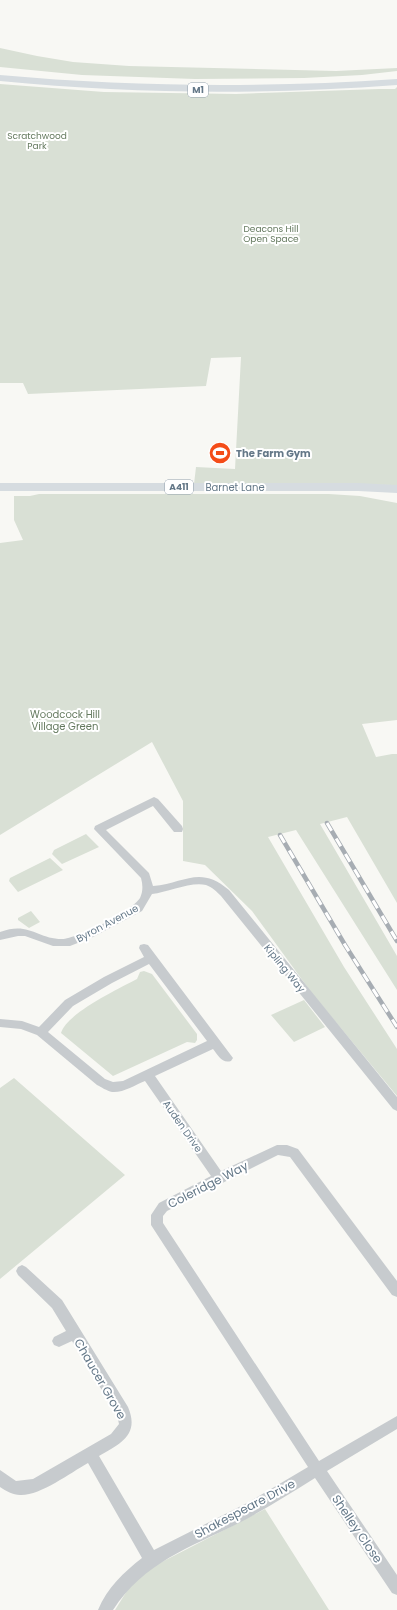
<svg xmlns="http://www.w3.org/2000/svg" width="397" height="1610" viewBox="0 0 397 1610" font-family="Poppins,sans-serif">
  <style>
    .green { fill: #d9e0d5 }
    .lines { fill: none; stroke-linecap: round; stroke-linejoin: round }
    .minor { fill: #c7cbce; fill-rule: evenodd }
    .primary { fill: #d6dce0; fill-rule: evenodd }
    .motorway { fill: #d6dce0; fill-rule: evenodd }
    .rail-casing { stroke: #a7adb3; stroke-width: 4.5 }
    .rail { stroke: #fff; stroke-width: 3; stroke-dasharray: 9; stroke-linecap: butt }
    .labels { text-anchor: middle; stroke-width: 4; stroke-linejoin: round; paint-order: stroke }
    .shield { fill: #fff; stroke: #92a0ac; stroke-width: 1 }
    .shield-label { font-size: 9px; font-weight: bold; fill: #647888 }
    .far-park-label { font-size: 9px; fill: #657a5f; stroke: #fff }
    .poi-label { font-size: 10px; font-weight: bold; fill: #647888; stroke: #fff; text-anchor: start }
    .street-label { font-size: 10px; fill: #647888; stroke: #fff }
    .park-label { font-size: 10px; fill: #657a5f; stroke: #fff }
    .near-street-label { font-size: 12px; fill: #647888; stroke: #fff }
  </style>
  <rect width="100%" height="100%" fill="#f8f8f4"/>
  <path class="green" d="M0 48 37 56 73 62 129 66 336 71 397 68V71L362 75 304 78 195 79 82 75 0 67Z
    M0 84 104 92 236 94 379 89H395L397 87V485L194 484 196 467 235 469 241 357 211 358 206 386 28 394 23 383H0Z
    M39 494H329L360 496 397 503V720L362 724 376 757 392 754H397V903L347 817 320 824 397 956V990L296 830 268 837 344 967 397 1049V1096L311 992 252 911 205 865 183 861V801L152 742 0 835V543L23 540 14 520V496H30Z
    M86 834 99 847 62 864 52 854 54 850Z
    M50 858 63 870 18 892 9 881 10 878Z
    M31 911 40 922 29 928 18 920V918Z
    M144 971 152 974 197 1034V1040L195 1043 187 1042 113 1076 61 1033C67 1013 118 989 137 979L140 972Z
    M304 1000 325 1027 294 1042 271 1015Z
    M14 1078 125 1175 0 1279V1088Z
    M265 1509 329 1610H115L130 1586 152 1567Z"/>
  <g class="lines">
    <path class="minor" d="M154 797 158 799 182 826 183 829 182 832H174L153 806 106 830 149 873 153 886C185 883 200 865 229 890L397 1097V1111L393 1109 221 896C217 892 212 887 206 885 192 881 168 892 152 894L142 911 93 937 70 946H53L25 936H18L0 940V932C29 921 37 939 62 939 77 939 132 911 140 898 143 892 143 885 141 878L94 829 95 826Z
      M144 944 148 945 233 1058 231 1061C222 1064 218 1055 213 1049L155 1076 221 1171 277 1145H287L298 1149 397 1281V1297L392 1295 290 1157 278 1155 167 1211 163 1216V1223L319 1461 397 1416V1429L327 1471 397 1575V1595L392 1593 315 1478C290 1494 265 1509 239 1523 191 1547 144 1562 113 1610H98C107 1588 124 1572 142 1558L88 1463C70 1473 40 1496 20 1495 13 1495 6 1491 0 1487V1470L16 1481 33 1479 111 1434 119 1424 117 1415 72 1341 59 1347 54 1345 52 1341 54 1337 66 1331 52 1308 18 1275 16 1271 18 1267 22 1265 26 1267 62 1300 128 1407C140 1435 120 1444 99 1456L154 1550 249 1502 308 1467 151 1225V1215L159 1203 211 1176 145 1081C135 1085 123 1093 112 1092 107 1091 101 1087 97 1085L37 1035 21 1029 0 1027V1019L22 1021 39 1027 65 1000 104 977 144 957 139 948 140 945ZM149 964 207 1041 123 1081 113 1082 105 1079 48 1032 73 1006 112 983Z"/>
    <path class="primary" d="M0 483H358L397 485V493L358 491H0Z"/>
    <path class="motorway" d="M0 75C133 87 264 88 397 79V85C264 95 133 94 0 81Z"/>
    <g class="rail-casing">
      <path id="rail" d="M327 823 397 941
        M280 835 345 945 397 1027"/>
    </g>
    <use href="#rail" class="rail"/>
  </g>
  <defs>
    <g id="stadium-disc" transform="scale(1.15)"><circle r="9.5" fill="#f44c18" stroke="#fff"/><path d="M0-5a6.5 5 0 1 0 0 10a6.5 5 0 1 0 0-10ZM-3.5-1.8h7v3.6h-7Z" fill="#fff"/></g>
  </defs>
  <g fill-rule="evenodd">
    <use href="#stadium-disc" x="220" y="453"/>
  </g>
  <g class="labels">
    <g class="shield">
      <rect x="188" y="83" width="20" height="14" rx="3"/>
      <rect x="165" y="480" width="28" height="14" rx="3"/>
    </g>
    <g class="shield-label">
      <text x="198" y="93">M1</text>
      <text x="179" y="490">A411</text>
    </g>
    <g class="far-park-label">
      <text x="37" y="139">Scratchwood<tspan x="37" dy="10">Park</tspan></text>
      <text x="271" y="232">Deacons Hill<tspan x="271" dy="10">Open Space</tspan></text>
    </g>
    <g class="poi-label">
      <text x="236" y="457">The Farm Gym</text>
    </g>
    <g class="street-label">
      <text x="235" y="491">Barnet Lane</text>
      <text transform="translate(107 923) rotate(-28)" y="4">Byron Avenue</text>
      <text transform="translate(285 968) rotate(51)" y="4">Kipling Way</text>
      <text transform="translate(183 1126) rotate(55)" y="4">Auden Drive</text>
    </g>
    <g class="park-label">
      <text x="65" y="718">Woodcock Hill<tspan x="65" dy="12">Village Green</tspan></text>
    </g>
    <g class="near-street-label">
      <text transform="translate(208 1185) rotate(-27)" y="4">Coleridge Way</text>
      <text transform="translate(100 1379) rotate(60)" y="4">Chaucer Grove</text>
      <text transform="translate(245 1509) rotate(-28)" y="4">Shakespeare Drive</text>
      <text transform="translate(357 1529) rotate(56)" y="4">Shelley Close</text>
    </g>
  </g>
</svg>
